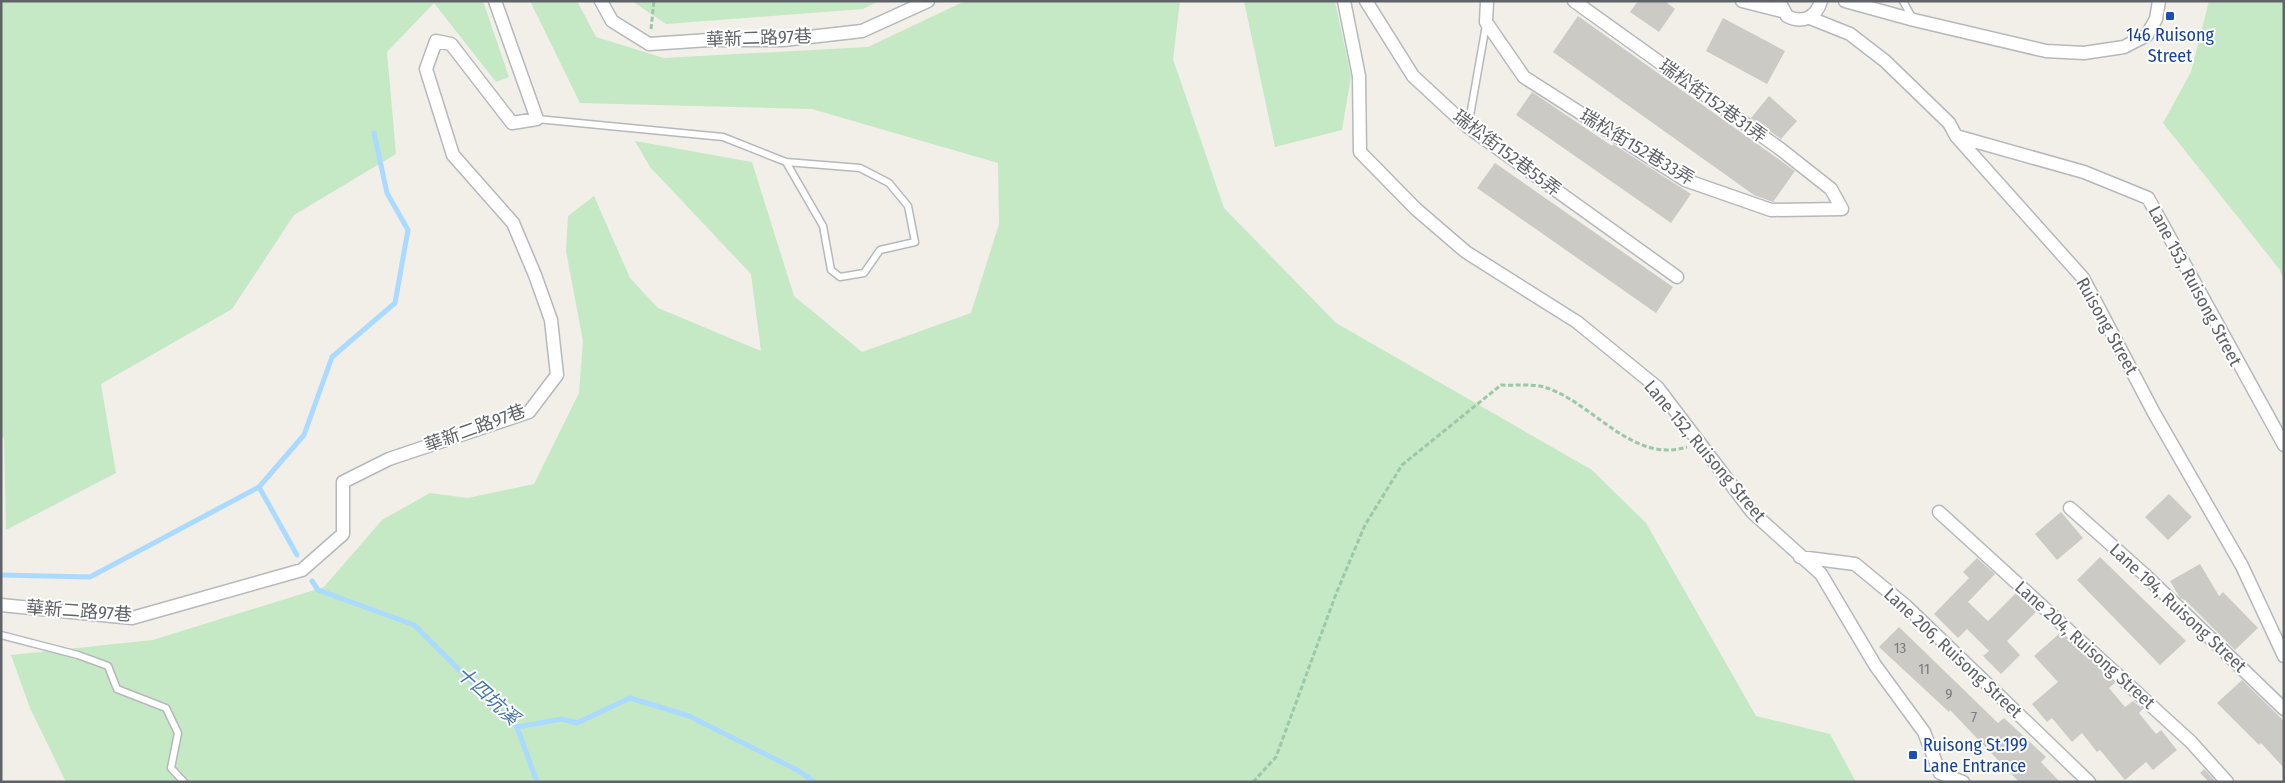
<svg xmlns="http://www.w3.org/2000/svg" width="2285" height="783" viewBox="0 0 2285 783" font-family="'Fira Sans Condensed','Noto Sans TC',sans-serif">
  <style>
    .green { fill: #c5e8c5 }
    .lines { fill: none; stroke-linecap: round; stroke-linejoin: round }
    .stream { stroke: #aadaff; stroke-width: 5 }
    .building { fill: #cccac5 }
    .service-casing { stroke: #b5b8bc; stroke-width: 9 }
    .minor-casing { stroke: #b5b8bc; stroke-width: 15 }
    .path { stroke: #9cc7a9; stroke-width: 3; stroke-dasharray: 5 2.5; stroke-linecap: butt }
    .service { stroke: #fff; stroke-width: 6 }
    .minor { stroke: #fff; stroke-width: 12 }
    .transit-dot { fill: #1a4fb4; stroke: #fff; stroke-width: 2 }
    .labels { text-anchor: middle; stroke-width: 4; stroke-linejoin: round; paint-order: stroke }
    .number-label { font-size: 15px; fill: #7a7d7f }
    .transit-label { font-size: 18px; fill: #164399; stroke: #fff }
    .street-label { font-size: 18px; fill: #5f6368; stroke: #fff }
    .water-label { font-size: 19px; font-style: italic; fill: #4174aa; stroke: #fff }
  </style>
  <rect width="100%" height="100%" fill="#f1efe8"/>
  <path class="green" d="M1 1H483L509 77 496 82 434 3 387 52 396 154 294 215 232 309 101 384 116 473 6 530 4 438 1 436Z
    M530 1H577L596 37 664 58 868 47 965 1H1180L1173 59 1224 208 1336 323 1592 470 1646 523 1756 716 1830 734 1856 782H66L30 708 11 655 153 640 324 587 382 520 430 493 468 498 534 484 579 393 583 341 566 251 568 216 594 196 630 278 658 308 761 351 751 274 650 167 635 141 752 162 794 296 862 352 971 313 999 224 998 163 812 109 580 103Z
    M632 1H879L863 9 666 24Z
    M1244 1H1335L1351 76 1342 130 1275 147Z
    M2209 1H2284V283L2280 270 2163 123 2191 72Z"/>
  <g class="lines">
    <path class="stream" d="M259 487 297 555
      M1 575 90 577 259 487 304 435 332 357 395 303 408 230 387 193 374 133
      M312 581 318 590 414 625 517 727 537 782
      M517 727 562 719 577 723 630 698 689 716 797 770 815 782"/>
  </g>
  <path class="building" d="M1638 1H1665L1675 9 1659 32 1630 12Z
    M1578 16 1795 171 1773 202 1754 195 1553 52Z
    M1723 18 1785 51 1767 84 1706 51Z
    M1532 92 1612 146 1613 144 1691 194 1671 223 1516 115Z
    M1769 96 1797 121 1781 139 1751 118Z
    M1495 163 1673 287 1656 313 1477 188Z
    M2169 494 2192 517 2168 540 2145 517Z
    M2061 512 2083 538 2057 560 2035 534Z
    M2100 557 2186 641 2160 665 2077 580Z
    M1977 558 1995 574 1968 602 1988 621 2016 593 2036 612 2007 641 2020 655 2001 674 1983 656 1989 651 1967 629 1958 638 1934 614 1969 578 1963 572Z
    M2200 564 2219 596 2223 592 2258 628 2235 650 2185 600 2180 598 2170 581Z
    M1899 627 1998 723 2004 718 2046 757 2041 762 2060 782H2019L1950 710 1949 712 1879 647Z
    M2060 633 2115 683 2109 688 2125 707 2133 701 2143 709 2139 713 2156 734 2161 730 2177 750 2153 770 2146 762 2125 780 2100 750 2097 752 2082 733 2072 742 2052 718 2047 722 2032 704 2058 682 2034 656Z
    M2242 680 2284 721V768L2261 743 2259 745 2217 703Z
    M2204 769 2216 782H2209L2200 773Z"/>
  <g class="lines">
    <g class="service-casing">
      <path id="service" d="M1903 1 1913 19
        M537 119 723 137 786 162 860 168 889 183 908 206 915 242 880 250 864 273 840 277 831 270 823 226 786 162
        M1468 127 1486 25
        M1 635 78 655 108 666 117 689 166 708 178 733 171 768 184 782"/>
    </g>
    <g class="minor-casing">
      <path id="minor" d="M601 1 612 21 649 44 709 40H783L862 31 928 1
        M1344 1 1359 76 1360 152 1416 209 1466 252 1577 322 1658 388 1752 512 1821 574 1875 665 1924 732 1940 773
        M1366 1 1413 76 1468 127 1677 277
        M1487 1 1486 22 1524 77 1685 180 1771 210 1842 209 1831 189 1779 148 1574 1
        M1742 1 1782 11
        M1779 1 1787 16C1802 24 1816 18 1821 1
        M1845 1 1914 20 2046 51 2084 53 2124 47 2147 35 2156 19 2159 1
        M1810 18 1850 34 1885 61 1949 123 1956 136 2083 278 2154 413 2242 566 2284 656
        M1956 136 2084 172 2148 198 2284 445
        M2070 508 2144 574 2284 709
        M1939 512 2191 742 2227 782
        M1800 557 1855 564 1906 606 2089 782
        M1 605 132 618 302 570 343 534V482L389 459 529 412 557 375 551 320 535 275 513 223 453 155 426 69 436 41 451 44 512 123 537 119 495 1
        M1940 773 1963 782"/>
    </g>
    <path class="path" d="M651 29 654 1
      M1253 782 1276 757 1336 594 1365 525 1402 465 1501 385C1515 386 1534 383 1547 388 1594 404 1633 464 1687 447"/>
    <use href="#service" class="service"/>
    <use href="#minor" class="minor"/>
  </g>
  <g class="transit-dot">
    <rect x="2165" y="11" width="10" height="10" rx="2.5"/>
    <rect x="1908" y="750" width="10" height="10" rx="2.5"/>
  </g>
  <g class="labels">
    <g class="number-label">
      <text x="1900" y="653">13</text>
      <text x="1924" y="674">11</text>
      <text x="1949" y="699">9</text>
      <text x="1974" y="722">7</text>
    </g>
    <g class="transit-label">
      <text x="2170" y="41">146 Ruisong<tspan x="2170" dy="21">Street</tspan></text>
      <text x="1923" y="751" text-anchor="start">Ruisong St.199<tspan x="1923" dy="21">Lane Entrance</tspan></text>
    </g>
    <g class="street-label">
      <text transform="translate(759 38) rotate(-2)" y="6">華新二路97巷</text>
      <text transform="translate(1713 101) rotate(36)" y="6">瑞松街152巷31弄</text>
      <text transform="translate(1637 147) rotate(31)" y="6">瑞松街152巷33弄</text>
      <text transform="translate(1507 153) rotate(37)" y="6">瑞松街152巷55弄</text>
      <text transform="translate(2195 286) rotate(62)" y="6">Lane 153, Ruisong Street</text>
      <text transform="translate(2107 326) rotate(61)" y="6">Ruisong Street</text>
      <text transform="translate(475 428) rotate(-20)" y="6">華新二路97巷</text>
      <text transform="translate(1705 451) rotate(50)" y="6">Lane 152, Ruisong Street</text>
      <text transform="translate(2178 608) rotate(43)" y="6">Lane 194, Ruisong Street</text>
      <text transform="translate(79 611) rotate(4)" y="6">華新二路97巷</text>
      <text transform="translate(2085 645) rotate(42)" y="6">Lane 204, Ruisong Street</text>
      <text transform="translate(1953 653) rotate(43)" y="6">Lane 206, Ruisong Street</text>
    </g>
    <g class="water-label">
      <text transform="translate(488 695) rotate(42)" y="7">十四坑溪</text>
    </g>
  </g>
  <rect width="2285" height="783" fill="none" stroke="#5f6368" stroke-width="5"/>
</svg>
